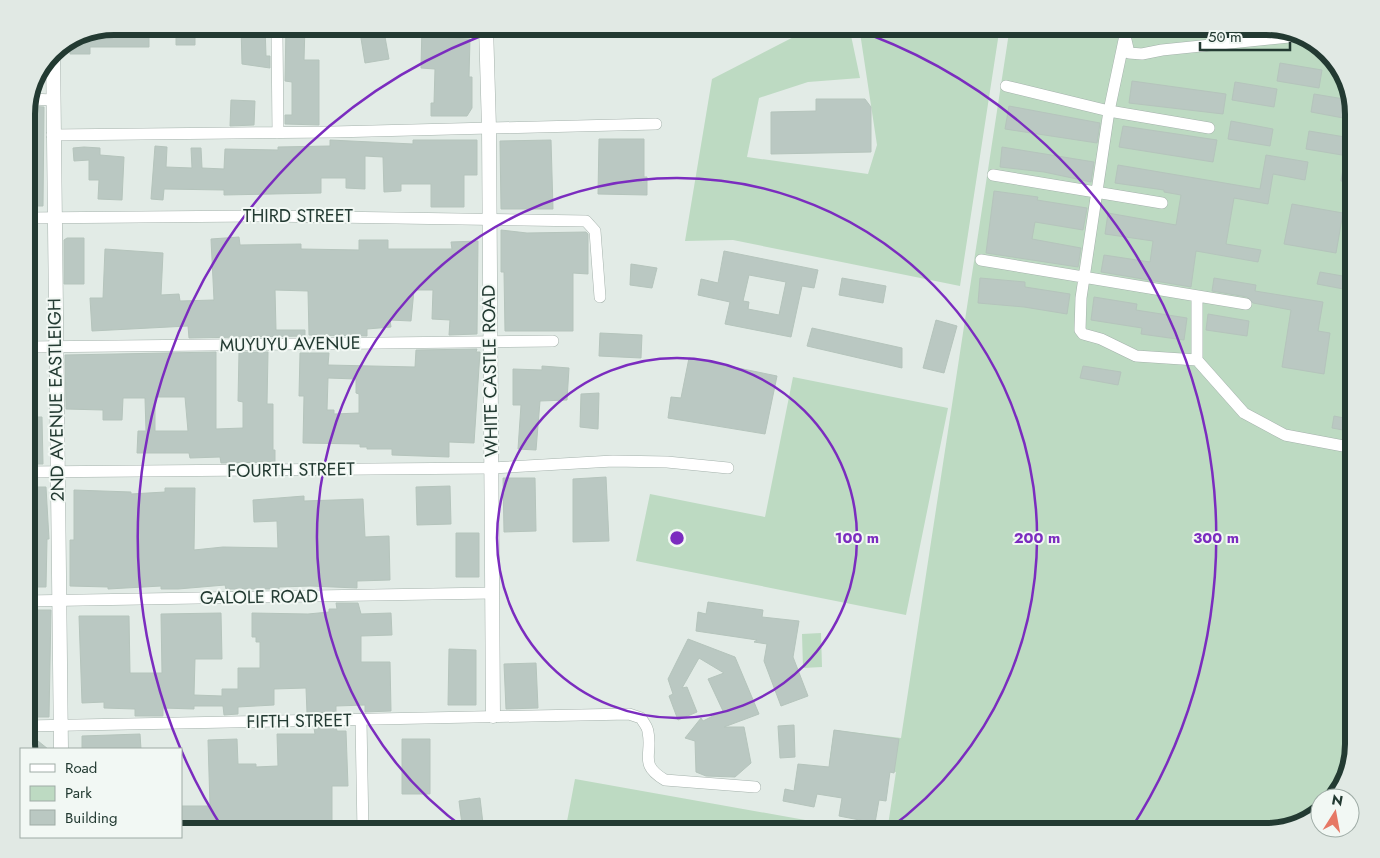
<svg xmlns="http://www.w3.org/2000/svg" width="1380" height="858" viewBox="0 0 1380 858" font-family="Jost,sans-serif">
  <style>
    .green { fill: #bddac2 }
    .building { fill: #bac8c2; stroke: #b5c4bc; fill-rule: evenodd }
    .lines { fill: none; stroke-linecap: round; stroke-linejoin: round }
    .minor-casing { stroke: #a5b2ac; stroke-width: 12 }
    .tertiary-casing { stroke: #a5b2ac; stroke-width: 15 }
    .minor { stroke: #fff; stroke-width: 11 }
    .tertiary { stroke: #fff; stroke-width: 14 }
    .ring { fill: none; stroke: #7b2cbf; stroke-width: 2.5 }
    .labels { text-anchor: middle; stroke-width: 4; stroke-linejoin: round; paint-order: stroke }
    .street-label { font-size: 18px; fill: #233a32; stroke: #f2f8f4 }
    .rim { fill: none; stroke: #233a32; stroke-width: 6 }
    .centre { fill: #7b2cbf; stroke: #f2f8f4; stroke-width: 2.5 }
    .ring-label { font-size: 15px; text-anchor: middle; font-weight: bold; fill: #7b2cbf; stroke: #f2f8f4; stroke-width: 4; stroke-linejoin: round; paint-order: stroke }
  </style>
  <rect width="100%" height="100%" fill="#e2ebe6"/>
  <path class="green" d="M815 26H849L860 78 808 82 759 98 747 157 868 174 877 145 859 26H1000L960 286 733 240 685 241 712 79Z
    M1010 26H1266L1315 41 1342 70 1354 114V744L1339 793 1333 798H1320V811L1310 820 1266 832H887L896 772 829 764 834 730 901 738Z
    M793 377 948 408 906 615 636 561 650 494 765 517Z
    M821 633 822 667 803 668 802 634Z
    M575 779 872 832H873H565Z"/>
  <path class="building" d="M114 26H149V47H90V54H70V40L81 33Z
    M176 26H195V45H176Z
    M241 26H265L266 56H270V68L242 64Z
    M286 26H305L304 60H319V125L285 124V115H292V82L285 81Z
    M359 26H383L389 59 365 63Z
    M422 26H449L448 38 470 39 469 77H472V108L467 116H431V103H434L435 69 421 68Z
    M1280 63 1322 70 1319 88 1277 81Z
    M1132 81 1226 94 1223 114 1129 103Z
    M1235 82 1277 89 1274 107 1232 100Z
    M1314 94 1350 100 1354 120 1311 112Z
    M816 99H865L871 107V152L771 154V112L816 111Z
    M231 100 255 101 254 125 230 126Z
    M28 106 44 107 43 206H26V108Z
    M1009 106 1100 123 1097 143 1005 129Z
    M1231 121 1273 129 1270 146 1228 139Z
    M1123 126 1217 140 1213 162 1119 147Z
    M1309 131 1351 138 1348 156 1306 149Z
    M599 139H644V177H647V195L598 194Z
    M330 140 413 144V140H477V175H464V207H431V184H401V191L384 192 383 157 365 156V189L346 188V178H321V193L224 195V190L164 189 163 200 151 199 155 146 167 147 166 167 192 168 191 148H201L202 168 224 169 225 149 278 150V147L330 146Z
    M551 140 553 209H501L500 141Z
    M84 147 100 148V155L124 157 122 200 98 199 99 180H89V160L74 161 73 148Z
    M1002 147 1094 162 1091 182 1044 172 1000 167Z
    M1266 155 1308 162 1305 180 1273 174 1268 204 1234 198 1226 244 1261 250 1258 262 1196 251 1191 287 1101 272 1104 255 1150 262 1153 241 1105 234 1108 213 1176 225 1181 195 1164 192V190L1115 183 1118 165 1260 189Z
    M1344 163 1354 165V183L1341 181Z
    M994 191 1038 197 1037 200 1087 208 1083 230 1035 222 1032 239 1081 248 1078 267 986 253Z
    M1292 204 1343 213 1336 253 1284 244Z
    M501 230 527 233 586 232 588 234V274L573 273V331H505L504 272H501Z
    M239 237 240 245 301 244V249L359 250V240H388V249H452L451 242 478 241 477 334 449 335 450 320 432 319 433 290H414L411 321 390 320 391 327 367 329V336L309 335 308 291 275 290 276 330H305V336L189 338 188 326 92 331 90 298H103L105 249 163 253 161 295 179 294 180 301 214 300 211 239Z
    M67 238H84V284H64V240Z
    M724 251 818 270 814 288 802 286 791 337 725 324 730 302 698 295 701 279 718 283ZM749 275 786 282 779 315 748 309 749 302 743 301Z
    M631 264 657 268 652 288 630 285Z
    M1320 272 1354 278V291L1317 284Z
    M842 278 886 286 883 303 839 295Z
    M980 278 1025 282V287L1070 294 1067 314 1024 307 978 303Z
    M1214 278 1256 285 1255 291 1323 302 1318 331 1330 333 1324 374 1282 367 1291 310 1253 303 1247 297 1212 291Z
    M26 294H36L37 339 26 340Z
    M1094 297 1137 304 1136 310 1187 318 1184 340 1141 334 1142 328 1091 320Z
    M1208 314 1249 321 1247 336 1206 330Z
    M936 320 957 326 944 373 923 368Z
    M812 328 902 348V368L807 346Z
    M600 333 642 335 641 358 599 356Z
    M477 349 476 352H480L474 443 449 442V457L392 455V449H367V447H360V444L303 443 304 396H299L300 353H329L328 365 415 367 416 350ZM328 378 356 379V393L359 394V413L334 414V410H327Z
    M216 352V429L243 428V402L238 401 239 352H268L267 404H273V450H275V462L221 463 220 457 190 458 189 453H137L138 431H146L145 398H123L122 420H103V410L66 409 65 355ZM155 397H185L188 431H155Z
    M689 358 777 376 765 434 668 418 671 397 681 398Z
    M34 365 37 417H42L43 464H26V366Z
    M542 366 569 368 567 400 540 401 536 450 518 449 521 405H513V369L542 370Z
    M1083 366 1121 372 1118 385 1080 378Z
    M599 393 598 429 580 427 581 394Z
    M1334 416 1354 420V432L1332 428Z
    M606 477 609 541 573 542V479Z
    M503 478H535L536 531 504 532Z
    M450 486 451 524 417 525 416 487Z
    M26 487H46L49 539H47L46 587H30V539H26Z
    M165 488H195L194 550 223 547 278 548 277 521 254 522 253 500 304 496V501L363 499 365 537 389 536 390 580 357 581V588L310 586 279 587V589H226L225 585 178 589H161V586L108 589V587L70 586V540H74V490L131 492V494L165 492Z
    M456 533H479V577H456Z
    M708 602 763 610 762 617 799 621 793 657 808 696 781 706 764 661 767 644 754 642 757 640 696 631 698 612 706 614Z
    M336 603H358L361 614 391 613 392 635 361 636V662H390L391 711 365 712V705L336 706V712L307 713 306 688 274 689V705L238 707V714L224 715 223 706H194V709L163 708V716H135V709L104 708V702L82 703 79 616H129L130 673H162L161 614 221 613 222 659H195L194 695 222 696V689H238V668H260V642H256V637H252V613L308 614 329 612V609H337Z
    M28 610H51L49 717H26V669H30Z
    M688 639 735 657 759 714 724 727H744L751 763 735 777 706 776 696 772 695 741 685 738 701 718 703 721 723 711 708 679 724 673 699 658 682 688 687 687 697 712 678 720 669 696 673 694 668 679Z
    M449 649 476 650V705H448Z
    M536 663 538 708 506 709 504 664Z
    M794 725 795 757 780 758 778 726Z
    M336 727 337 731H346L348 786H332V832H181V806H210L208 740 237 739 238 764H256V767L278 766 277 734H315L314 728Z
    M834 730 899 739 894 773 890 772 886 801 879 800 875 823 839 816 842 798 817 794 814 807 783 801 785 789 794 791 798 764 829 767Z
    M140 734 141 749H82V736Z
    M26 737H33L48 749H26Z
    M402 739H430V794H402Z
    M480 798 484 832H463L459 801Z"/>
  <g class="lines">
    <g class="minor-casing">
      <path id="minor" d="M1127 26 1109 111 1081 298 1080 330 1083 334 1101 339 1136 356 1197 360
        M277 35 278 133
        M1126 40 1129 53 1142 54 1162 50 1299 36
        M1006 86 1109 111 1209 128
        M31 99 53 100
        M52 135 333 132 656 124
        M993 175 1162 203
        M26 218 266 216 586 221 595 231 600 297
        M981 260 1246 304
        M1197 297V360L1244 413 1285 435 1354 448
        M26 347 553 341
        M26 472 492 468 613 461 667 462 728 468
        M26 601 492 593
        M361 720 363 832
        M26 726 629 714 641 718C643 722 648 727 648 732 653 755 638 764 665 780L755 787"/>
    </g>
    <g class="tertiary-casing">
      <path id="tertiary" d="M486 26 489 128 493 716
        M53 51 61 749"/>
    </g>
    <use href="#minor" class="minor"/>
    <use href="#tertiary" class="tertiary"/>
  </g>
  <g class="ring">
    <circle cx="677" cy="538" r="180"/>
    <path d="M468 831A360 360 0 1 1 886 831"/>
    <path d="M225 832A539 539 0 0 1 506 27M848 27A539 539 0 0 1 1129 832"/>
  </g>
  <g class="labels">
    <g class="street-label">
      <text x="298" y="222">THIRD STREET</text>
      <text transform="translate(290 344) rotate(-1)" y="6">MUYUYU AVENUE</text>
      <text transform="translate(490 371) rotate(-91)" y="6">WHITE CASTLE ROAD</text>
      <text transform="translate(56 400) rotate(-91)" y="6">2ND AVENUE EASTLEIGH</text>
      <text transform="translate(291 470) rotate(-1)" y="6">FOURTH STREET</text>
      <text transform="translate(259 597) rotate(-1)" y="6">GALOLE ROAD</text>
      <text transform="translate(299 721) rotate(-1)" y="6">FIFTH STREET</text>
    </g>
  </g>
  <path d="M0 0H1380V858H0ZM114 35H1266A79 79 0 0 1 1345 114V744A79 79 0 0 1 1266 823H114A79 79 0 0 1 35 744V114A79 79 0 0 1 114 35Z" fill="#e1e9e4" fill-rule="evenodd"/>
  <path class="rim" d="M114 35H1266A79 79 0 0 1 1345 114V744A79 79 0 0 1 1266 823H114A79 79 0 0 1 35 744V114A79 79 0 0 1 114 35Z"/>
  <circle cx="677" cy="538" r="8" class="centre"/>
  <g class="ring-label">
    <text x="857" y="543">100 m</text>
    <text x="1037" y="543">200 m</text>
    <text x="1216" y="543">300 m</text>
  </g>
  <rect x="20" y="748" width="162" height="90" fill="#f2f8f4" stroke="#9faca6"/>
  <rect x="30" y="764" width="25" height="8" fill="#ffffff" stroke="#9faca6"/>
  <text x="65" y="773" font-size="15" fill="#233a32">Road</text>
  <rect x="30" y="786" width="25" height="15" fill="#bddac2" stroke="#9faca6"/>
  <text x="65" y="798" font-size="15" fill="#233a32">Park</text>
  <rect x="30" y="810" width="25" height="15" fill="#bac8c2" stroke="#9faca6"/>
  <text x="65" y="823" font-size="15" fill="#233a32">Building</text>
  <g transform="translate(1335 813) rotate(11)"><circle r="24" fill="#f2f8f4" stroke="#9faca6"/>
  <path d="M0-4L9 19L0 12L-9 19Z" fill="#e67865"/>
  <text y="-8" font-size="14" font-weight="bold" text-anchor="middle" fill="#233a32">N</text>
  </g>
  <path d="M1200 42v8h90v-8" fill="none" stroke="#233a32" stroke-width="2.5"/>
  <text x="1208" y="42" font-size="15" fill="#233a32" stroke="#f2f8f4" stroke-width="4" paint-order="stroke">50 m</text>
</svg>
